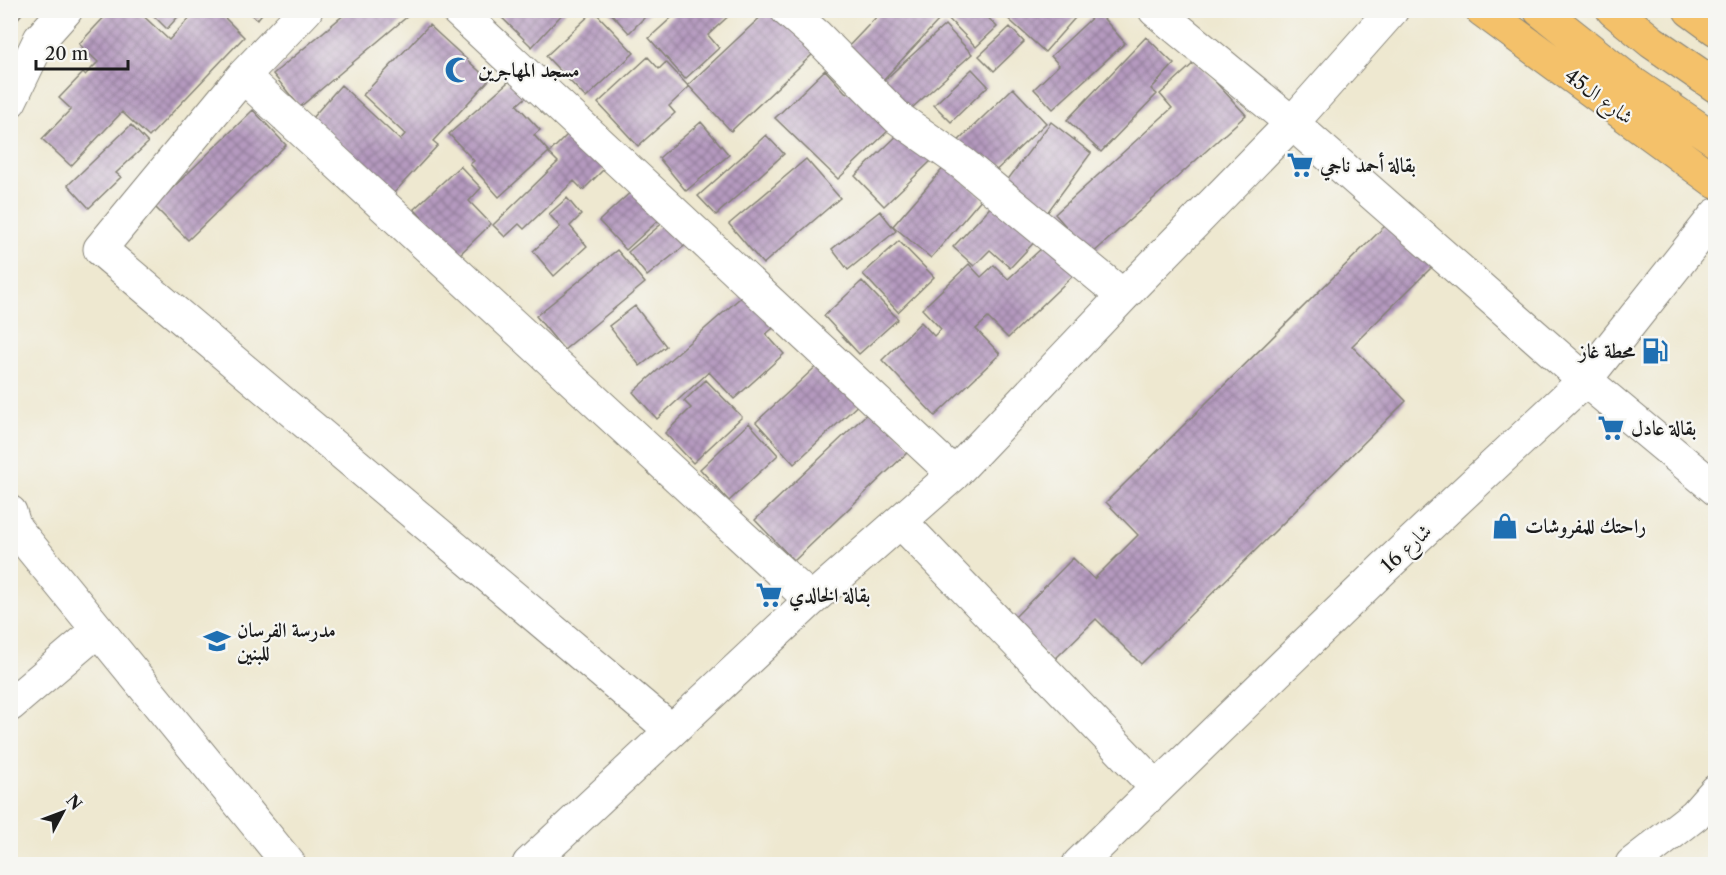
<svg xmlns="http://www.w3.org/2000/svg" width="1726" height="875" viewBox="0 0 1726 875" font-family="'Libre Caslon Text',Amiri,serif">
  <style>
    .building { fill: url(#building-cross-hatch) }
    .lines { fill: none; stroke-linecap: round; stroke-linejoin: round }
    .minor-casing { stroke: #858276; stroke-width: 35 }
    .major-casing { stroke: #858276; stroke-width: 35 }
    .minor { stroke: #fff; stroke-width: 33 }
    .major { stroke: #f4c16a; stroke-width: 33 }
    .labels { text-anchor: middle; stroke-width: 4.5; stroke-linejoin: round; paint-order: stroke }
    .poi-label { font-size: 20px; font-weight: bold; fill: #1c1c1c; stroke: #f6f6f2; text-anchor: start }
    .street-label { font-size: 20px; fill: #1c1c1c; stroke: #f6f6f2 }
  </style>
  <defs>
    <pattern id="building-cross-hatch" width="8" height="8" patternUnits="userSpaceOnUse" patternTransform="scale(1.5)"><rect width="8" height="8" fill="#b59abf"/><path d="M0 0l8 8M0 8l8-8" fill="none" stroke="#927d9a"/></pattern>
  </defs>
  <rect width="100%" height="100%" fill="#f6f6f2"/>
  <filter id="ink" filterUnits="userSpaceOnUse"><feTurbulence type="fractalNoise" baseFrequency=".0167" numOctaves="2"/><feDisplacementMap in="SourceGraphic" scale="12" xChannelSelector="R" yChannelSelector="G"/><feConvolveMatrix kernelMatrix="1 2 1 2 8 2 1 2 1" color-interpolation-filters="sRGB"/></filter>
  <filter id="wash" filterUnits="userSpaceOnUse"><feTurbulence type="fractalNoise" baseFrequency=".008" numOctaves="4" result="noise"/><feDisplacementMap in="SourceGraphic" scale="24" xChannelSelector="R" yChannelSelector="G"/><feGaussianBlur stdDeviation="1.35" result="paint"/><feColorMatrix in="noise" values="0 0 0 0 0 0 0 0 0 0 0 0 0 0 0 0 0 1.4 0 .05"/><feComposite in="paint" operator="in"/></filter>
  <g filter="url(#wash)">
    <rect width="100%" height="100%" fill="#eee8d0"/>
    <g id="blocks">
      <path class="building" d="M10 10H25L10 28Z
        M111 10H137L169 40 197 10H217L244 37 149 137 122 112 71 166 42 139 71 109 59 98 83 73 85 75 98 62 79 44Z
        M148 10H184L167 29Z
        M246 10H265L257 20Z
        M344 10H415L300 107 273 74 346 13Z
        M494 10H566L532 47Z
        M608 10H652L629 33Z
        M680 10H735L708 35 719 48 685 79 649 38Z
        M768 10H776L815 52 731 131 688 85Z
        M883 10H932L940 19 881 82 846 49Z
        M940 10H981L997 27 976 47Z
        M1009 10H1082L1045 52 1005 16Z
        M594 11 634 53 586 98 546 56Z
        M1098 12 1125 43 1053 109 1034 89 1059 65 1051 56Z
        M429 25 489 80 433 141 438 145 393 194 311 119 341 85 400 140 405 134 363 95Z
        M945 25 972 54 903 116 877 87Z
        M1010 27 1024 42 994 71 979 56Z
        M1146 37 1174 64 1151 89 1157 94 1101 152 1067 120Z
        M648 57 659 69 666 62 689 87 669 106 675 113 638 146 598 103Z
        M1196 61 1246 115 1091 255 1055 214 1172 108 1160 94Z
        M972 69 988 86 951 122 934 105Z
        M825 70 846 93 850 90 889 130 838 179 775 118Z
        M515 76 531 93 517 105 540 130 534 135 549 152 499 197 470 164 474 161 449 134Z
        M1013 88 1046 123 988 178 955 144Z
        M253 110 286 145 188 240 154 206Z
        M701 122 729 155 686 191 659 158Z
        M1051 122 1091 153 1044 217 1003 186Z
        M131 125 148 143 116 173 121 177 89 208 68 185Z
        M903 130 932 160 884 206 855 176Z
        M571 131 606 167 583 190 574 181 524 229 519 224 505 237 493 225 558 162 549 153Z
        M766 135 784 154 716 215 698 196Z
        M806 159 840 198 763 264 729 224Z
        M946 165 983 197 931 258 893 226Z
        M460 166 481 188 469 201 491 224 458 256 414 209Z
        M634 189 661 218 626 250 599 221Z
        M1000 197 1041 235 1010 268 990 250 974 266 953 247Z
        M567 198 581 215 570 226 587 246 554 276 533 251 560 227 549 214Z
        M880 211 896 231 848 270 832 249Z
        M671 216 693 239 647 276 628 252Z
        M1389 222 1433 266 1352 346 1406 401 1141 664 1096 619 1052 662 1011 621 1073 558 1094 579 1138 535 1106 502Z
        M1053 238 1083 266 1008 338 988 318 976 329 1000 354 935 416 882 360 921 322 934 336 941 329 922 309 969 264 981 277 994 265 1008 279Z
        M899 241 934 277 898 312 863 274Z
        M617 250 645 283 564 350 536 316Z
        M862 281 898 319 859 354 824 316Z
        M748 291 778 324 766 334 784 354 734 399 709 372 657 419 633 392Z
        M635 306 666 346 640 366 609 326Z
        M824 359 862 401 794 464 756 422Z
        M706 380 742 417 693 463 665 433 691 408 684 401Z
        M874 407 912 448 794 561 755 520Z
        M749 423 778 455 729 501 700 469Z"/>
    </g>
  </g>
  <g filter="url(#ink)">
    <use href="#blocks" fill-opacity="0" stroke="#858276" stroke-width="1.5"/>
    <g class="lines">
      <g class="minor-casing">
        <path id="minor" d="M306 10 243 76 100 249 671 730
          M457 10 954 474
          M787 10 817 36 898 118 962 163 1123 296
          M1155 10 1292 123 1585 380 1716 489
          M243 76 811 600
          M10 101 40 39 66 10
          M10 512 15 528 289 864
          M901 522 1156 787
          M10 705 97 631
          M529 864 811 600 954 474 1123 296 1292 123 1392 10
          M1079 864 1384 568 1585 380 1716 215
          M1632 864 1695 815 1716 791"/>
      </g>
      <g class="major-casing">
        <path id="major" d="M1482 10 1716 182
          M1540 10 1632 83 1716 140
          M1613 10 1652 42 1716 86
          M1690 10 1716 29"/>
      </g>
      <use href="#minor" class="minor"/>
      <use href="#major" class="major"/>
    </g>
  </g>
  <defs>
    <g id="mosque-bare" transform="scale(2.07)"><path d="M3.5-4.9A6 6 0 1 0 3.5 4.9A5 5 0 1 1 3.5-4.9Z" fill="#1f6fb2" stroke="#f6f6f2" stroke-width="2.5" paint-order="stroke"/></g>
    <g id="supermarket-bare" transform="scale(2.07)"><path d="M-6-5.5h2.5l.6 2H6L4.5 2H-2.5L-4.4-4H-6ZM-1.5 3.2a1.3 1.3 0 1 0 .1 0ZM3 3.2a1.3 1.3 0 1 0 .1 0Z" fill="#1f6fb2" stroke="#f6f6f2" stroke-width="2.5" paint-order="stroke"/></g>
    <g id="fuel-bare" transform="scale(2.07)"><path d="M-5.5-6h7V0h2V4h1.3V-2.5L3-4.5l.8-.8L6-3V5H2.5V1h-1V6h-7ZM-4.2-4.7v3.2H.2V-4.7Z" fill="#1f6fb2" stroke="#f6f6f2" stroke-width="2.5" paint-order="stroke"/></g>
    <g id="shop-bare" transform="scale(2.07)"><path d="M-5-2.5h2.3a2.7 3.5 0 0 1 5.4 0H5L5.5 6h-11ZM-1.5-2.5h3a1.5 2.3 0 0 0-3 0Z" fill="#1f6fb2" stroke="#f6f6f2" stroke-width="2.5" paint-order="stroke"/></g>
    <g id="school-bare" transform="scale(2.07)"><path d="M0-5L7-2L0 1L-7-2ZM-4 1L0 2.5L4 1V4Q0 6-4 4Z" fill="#1f6fb2" stroke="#f6f6f2" stroke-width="2.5" paint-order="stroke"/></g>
  </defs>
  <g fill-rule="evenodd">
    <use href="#mosque-bare" x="458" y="70"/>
    <use href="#supermarket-bare" x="1300" y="165"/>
    <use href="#fuel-bare" x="1655" y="351"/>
    <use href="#supermarket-bare" x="1611" y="428"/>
    <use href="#shop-bare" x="1505" y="526"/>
    <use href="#supermarket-bare" x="769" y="595"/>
    <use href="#school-bare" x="217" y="641"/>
  </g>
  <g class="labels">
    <g class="poi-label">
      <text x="478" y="77">مسجد المهاجرين</text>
      <text x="1320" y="172">بقالة أحمد ناجي</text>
      <text x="1635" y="358" text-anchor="end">محطة غاز</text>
      <text x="1631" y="435">بقالة عادل</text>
      <text x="1525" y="533">راحتك للمفروشات</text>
      <text x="789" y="602">بقالة الخالدي</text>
      <text x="237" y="637">مدرسة الفرسان<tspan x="237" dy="23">للبنين</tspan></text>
    </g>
    <g class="street-label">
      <text transform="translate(1599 96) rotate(36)" y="7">شارع ال45</text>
      <text transform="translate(1406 548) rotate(-43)" y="7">شارع 16</text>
    </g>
  </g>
  <rect width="1726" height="875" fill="none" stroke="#f6f6f2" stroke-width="36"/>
  <g transform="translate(63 812) rotate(49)" stroke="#f6f6f2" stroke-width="4.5" paint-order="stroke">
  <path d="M0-4.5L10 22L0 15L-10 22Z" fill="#1c1c1c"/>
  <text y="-9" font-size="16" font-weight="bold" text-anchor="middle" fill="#1c1c1c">N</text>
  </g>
  <path d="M36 60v9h92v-9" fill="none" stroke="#1c1c1c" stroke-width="3"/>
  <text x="45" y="60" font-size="18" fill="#1c1c1c" stroke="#f6f6f2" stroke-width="4.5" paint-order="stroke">20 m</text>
</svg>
